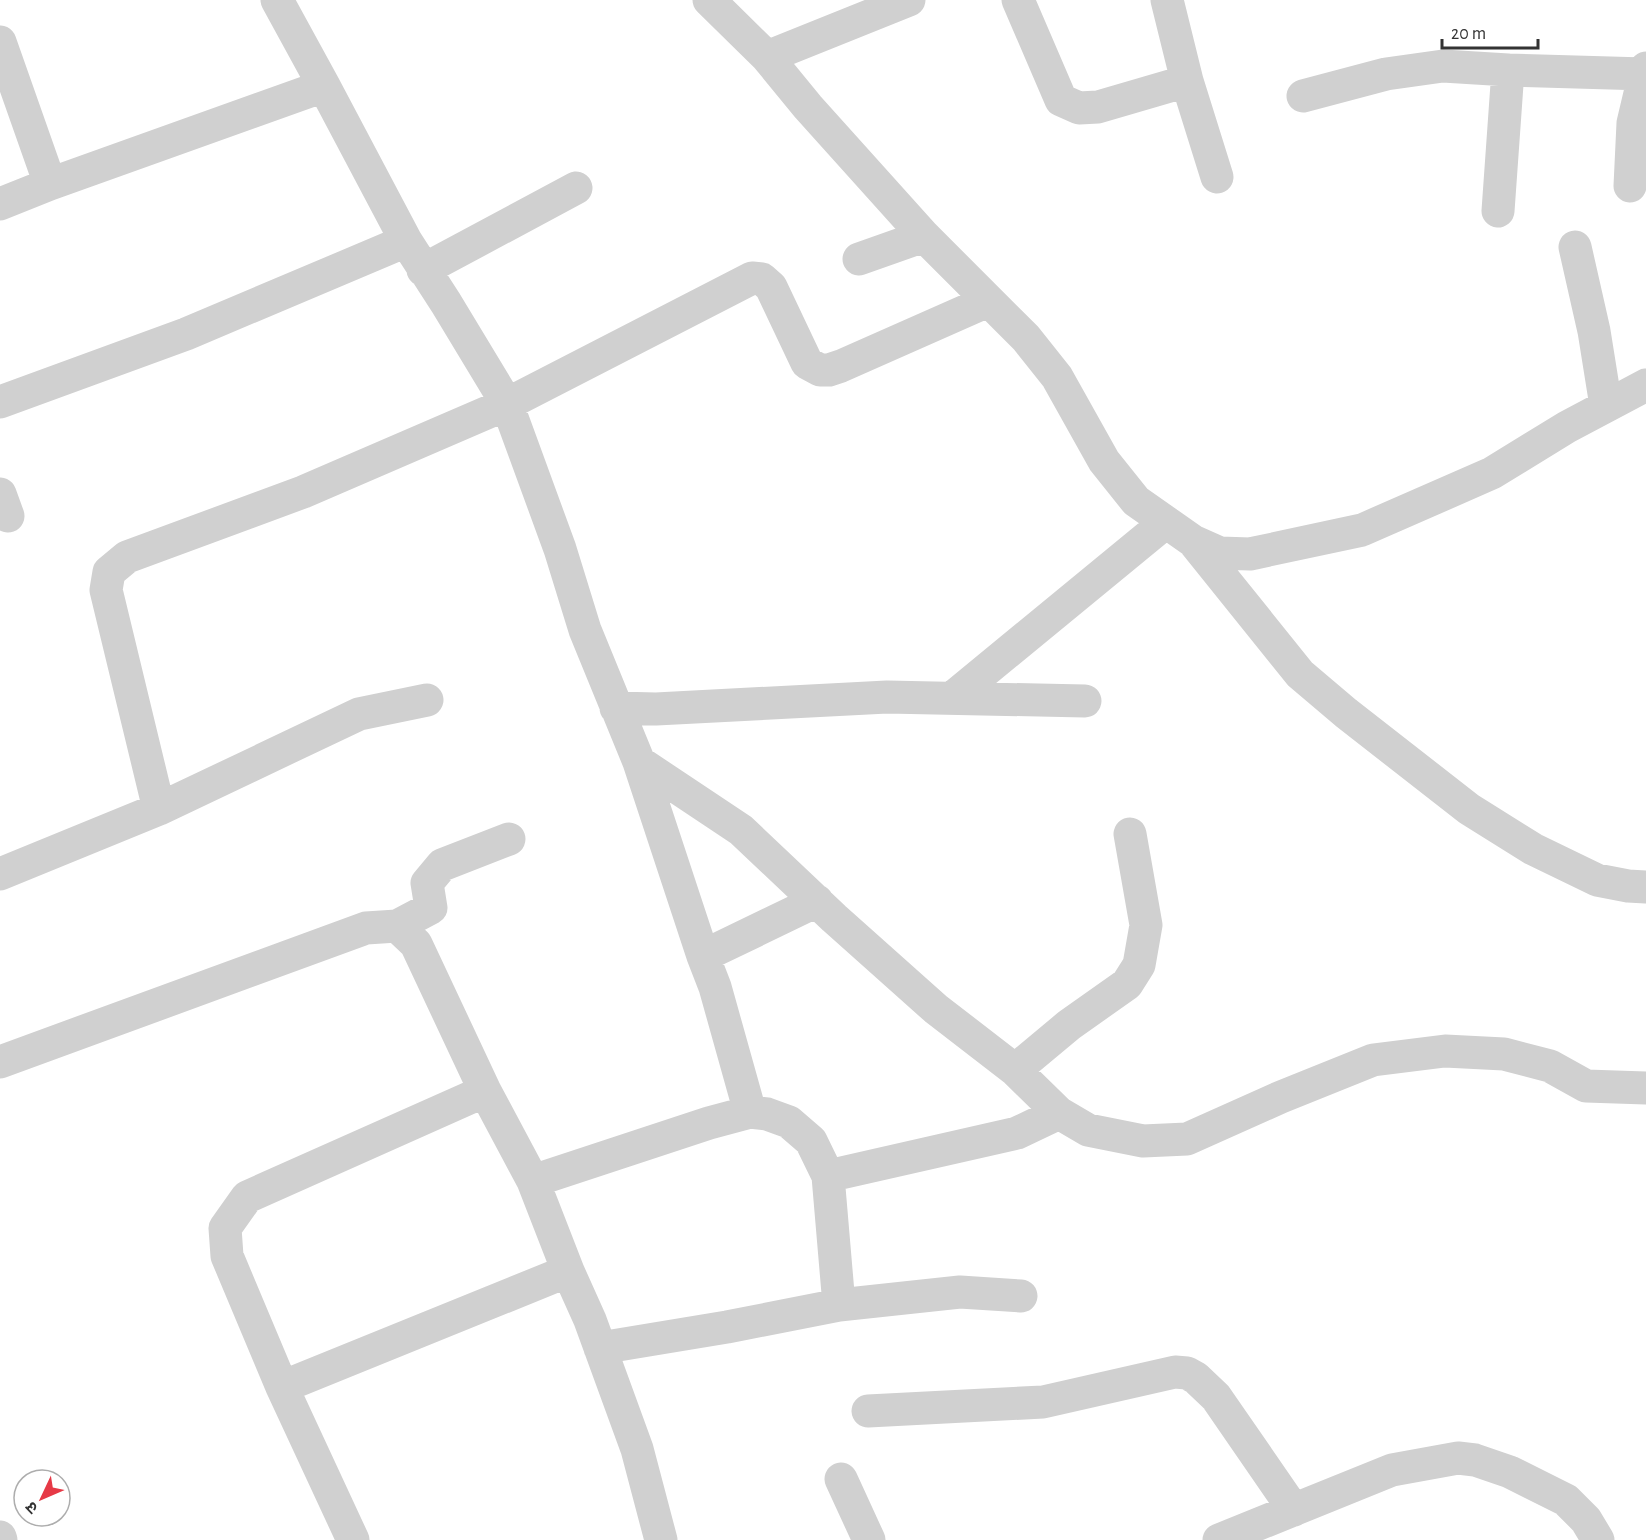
<svg xmlns="http://www.w3.org/2000/svg" width="1646" height="1540" viewBox="0 0 1646 1540" font-family="'Alegreya Sans','Noto Sans Devanagari',sans-serif">
  <style>
    .lines { fill: none; stroke-linecap: round; stroke-linejoin: round }
    .minor { stroke: #d0d0d0; stroke-width: 33 }
  </style>
  <rect width="100%" height="100%" fill="#fff"/>
  <g class="lines">
    <path class="minor" d="M277 0 324 86 406 241 446 303 507 404 560 549 585 630 639 762 703 956 715 987 750 1112
      M709 0 767 57 808 107 924 236 1026 338 1057 377 1104 461 1136 501 1193 541 1220 553 1250 554 1362 530 1492 473 1567 427 1646 385
      M1018 0 1061 100 1079 108 1098 107 1187 81
      M1167 0 1187 81 1217 177
      M0 42 50 184
      M767 57 909 0
      M1303 96 1386 74 1443 66 1508 70 1645 74
      M1630 186 1633 123 1646 68
      M0 204 50 184 324 86
      M1498 211 1508 70
      M1575 247 1594 331 1606 406
      M859 259 924 236
      M423 270 576 188
      M0 402 186 334 406 241
      M0 494 8 516
      M1193 541 1300 674 1346 713 1469 809 1533 849 1597 880 1628 886 1646 887
      M952 698 1166 522
      M616 708 656 709 887 697 1085 701
      M639 762 741 830 834 918 936 1009 1015 1070 1059 1113 1088 1130 1143 1141 1187 1139 1281 1097 1373 1060 1445 1051 1504 1054 1550 1066 1586 1086 1646 1088
      M159 809 106 590 109 572 127 557 303 492 507 404 752 278 762 279 771 287 807 363 820 370H829L841 366 988 301
      M0 874 159 809 359 714 427 700
      M397 926 431 908 427 883 442 865 509 839
      M703 956 817 901
      M0 1062 366 928 397 926 416 944 485 1091 533 1181 568 1271 590 1320 637 1449 661 1540
      M1015 1070 1069 1025 1127 984 1139 965 1146 925 1130 834
      M828 1176 1017 1133 1059 1113
      M533 1181 709 1123 750 1112 767 1114 789 1122 811 1141 828 1176 839 1305
      M600 1348 727 1327 839 1305 960 1292 1021 1296
      M282 1387 568 1271
      M868 1411 1043 1402 1175 1372 1187 1373 1196 1378 1216 1397 1294 1510
      M841 1479 869 1540
      M0 1537 1 1540
      M353 1540 282 1387 227 1256 225 1228 247 1197 485 1091
      M1219 1540 1392 1470 1458 1458 1475 1460 1510 1472 1566 1500 1586 1520 1598 1540"/>
  </g>
  <g transform="translate(42 1498) rotate(226)"><circle r="28" fill="#ffffff" stroke="#adadad" stroke-width="1.5"/>
  <path d="M0-4.5L10 22L0 15L-10 22Z" fill="#e63946"/>
  <text y="-9" font-size="16" font-weight="bold" text-anchor="middle" fill="#333333">उ</text>
  </g>
  <path d="M1442 39v9h96v-9" fill="none" stroke="#333333" stroke-width="3"/>
  <text x="1451" y="39" font-size="18" fill="#333333" stroke="#ffffff" stroke-width="4.5" paint-order="stroke">20 m</text>
</svg>
